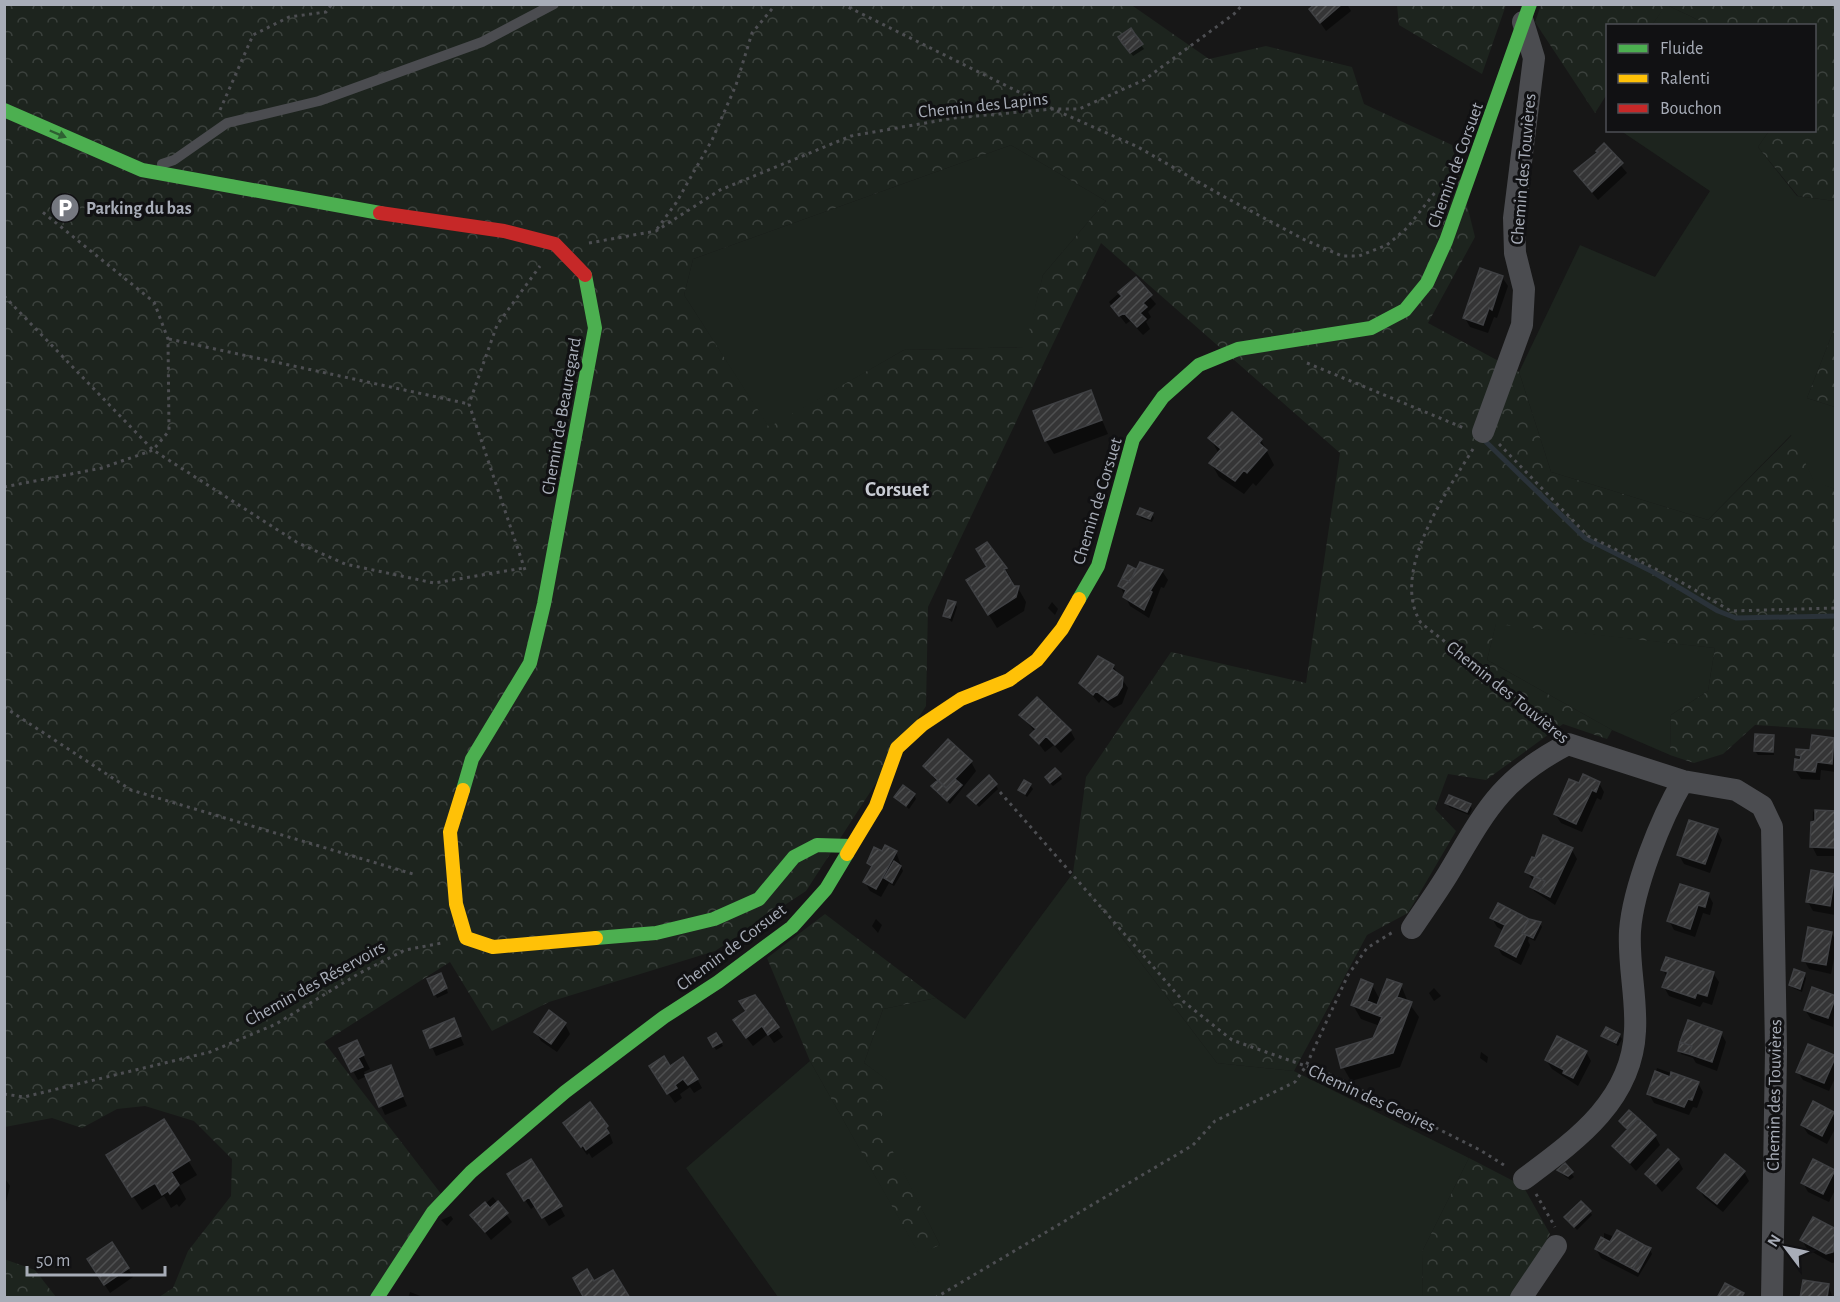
<svg xmlns="http://www.w3.org/2000/svg" width="1840" height="1302" viewBox="0 0 1840 1302" font-family="'Alegreya Sans',sans-serif">
  <style>
    .grass { fill: #1d241e }
    .forest { fill: url(#forest-crowns); fill-rule: evenodd }
    .shadow { fill: #0007 }
    .lines { fill: none; stroke-linecap: round; stroke-linejoin: round }
    .stream { stroke: #2a3239; stroke-width: 5 }
    .building { fill: url(#building-hatch); stroke: #3f4043; stroke-width: 1.5 }
    .path { stroke: #4d4e52; stroke-width: 3; stroke-dasharray: 3 4.5; stroke-linecap: butt }
    .lane { stroke: #4b4c50; stroke-width: 10 }
    .street { stroke: #4b4c50; stroke-width: 22 }
    .fast { stroke: #4caf50; stroke-width: 14 }
    .slow { stroke: #ffc107; stroke-width: 14 }
    .jam { stroke: #c62828; stroke-width: 14 }
    .oneway { fill: #2e6032 }
    .labels { text-anchor: middle; stroke-width: 6; stroke-linejoin: round; paint-order: stroke }
    .street-label { font-size: 18px; fill: #a8adb8; stroke: #111113 }
    .poi-label { font-size: 18px; font-weight: bold; fill: #a8adb8; stroke: #111113; text-anchor: start }
    .quarter-label { font-size: 21px; font-weight: bold; fill: #c9ccd4; stroke: #111113 }
  </style>
  <defs>
    <pattern id="forest-crowns" width="20" height="18" patternUnits="userSpaceOnUse" patternTransform="scale(1.5)"><rect width="20" height="18" fill="#1d241e"/><path d="M2 6a3 3 0 1 1 6 0M12 15a3 3 0 1 1 6 0" fill="none" stroke="#3b413d"/></pattern>
    <pattern id="building-hatch" width="6" height="6" patternUnits="userSpaceOnUse" patternTransform="scale(1.5)"><rect width="6" height="6" fill="#353536"/><path d="M-1 1l2-2M0 6l6-6M5 7l2-2" fill="none" stroke="#4f5051"/></pattern>
  </defs>
  <rect width="100%" height="100%" fill="#171717"/>
  <path class="grass" d="M1666 4 1667 5 1709 25H1652Z
    M1621 131H1769L1758 147 1797 196 1835 201V327L1807 398 1835 407V489L1814 482 1791 435 1708 520 1551 472 1519 372 1580 245 1655 277 1710 191Z
    M1011 145 1106 201 1043 275 1026 347 904 350 769 428 684 295 693 259Z
    M1496 623 1715 648 1708 691 1671 715 1670 755 1612 730 1487 660Z
    M1073 873 1217 1063 1294 1071 1469 1158 1422 1252 1423 1298 778 1297 686 1168 810 1061 919 1253 940 1245 878 1124 892 1084 864 1063 883 1009 936 998 965 1019Z"/>
  <path class="forest" d="M1130 4 1209 59 1266 46 1352 67 1364 104 1452 145 1475 237 1428 323 1519 372 1551 472 1708 520 1792 435 1814 481 1835 489V730L1755 725 1723 754 1694 763 1670 755 1671 715 1708 691 1715 648 1496 624 1487 660 1612 730 1607 739 1563 724 1486 780 1448 774 1435 809 1456 831 1408 913 1367 935 1294 1071 1217 1063 1073 873 1086 777 1171 652 1306 683 1340 453 1101 243 928 607 926 706 806 891 715 951 549 1002 492 1031 450 962 324 1042 445 1199 379 1297H159L173 1288 188 1251 231 1196 232 1159 194 1121 145 1106 117 1109 82 1128 52 1118 5 1127 4 5ZM1011 145 1106 201 1043 275 1025 347 904 350 769 427 684 295 693 259Z
    M1397 5H1506L1482 74 1399 25Z
    M1541 5H1666L1652 25 1608 26 1607 94 1595 113 1535 22Z
    M1667 5H1835V201L1798 196 1758 147 1769 131 1814 130V26L1709 25Z
    M1835 327V407L1807 398Z
    M825 914 936 998 883 1009 864 1063 893 1084 879 1124 940 1245 919 1254 810 1061 767 958Z
    M1469 1158 1523 1186 1550 1234 1514 1297H1423L1422 1252Z
    M4 1259 35 1270 56 1297H5Z"/>
  <path class="shadow" d="M1316 4H1347L1351 11 1326 31 1311 9Z
    M1123 42 1141 45 1144 49 1133 56Z
    M1604 145 1627 173 1598 200 1575 172 1599 153Z
    M1502 277 1508 286 1497 318 1494 317 1488 333 1470 327 1465 318Z
    M1135 279 1156 304 1148 312 1151 317 1146 322 1150 329 1143 335 1130 321 1126 324 1109 302 1118 294 1122 298Z
    M1090 392 1108 434 1054 454 1046 441Z
    M1210 438 1261 440 1274 465 1256 486 1253 483 1244 494 1219 477 1211 463 1218 452Z
    M1139 514H1152L1154 518 1152 522 1141 518Z
    M1141 563 1162 571 1168 580 1164 588 1161 587 1149 618 1130 606 1120 586 1129 567 1137 572Z
    M1005 568 1013 582 1011 584 1018 588 1026 602 1024 611 997 628 968 581Z
    M1052 602 1058 609 1055 615 1048 608Z
    M955 603 957 607 952 622 945 616Z
    M1099 658 1113 666 1128 688 1122 704 1114 708 1102 699 1099 703 1081 683Z
    M1021 715 1070 730 1075 739 1061 753 1054 745 1045 752 1032 735 1035 732Z
    M1773 736 1774 755H1758L1755 751Z
    M1833 740 1836 772 1821 770 1820 780 1801 779 1795 770 1801 762 1797 754 1812 752Z
    M971 762 976 771 950 804 935 791 933 787 937 782 925 766Z
    M1059 775 1062 779 1053 786 1049 782Z
    M1599 783 1604 792 1601 800 1597 798 1582 832 1561 823 1555 814Z
    M996 785 998 789 979 807 969 796Z
    M1030 785 1033 789 1027 797 1020 790Z
    M914 795 916 799 909 809 896 797Z
    M1447 803 1470 805 1472 809 1469 815 1449 807Z
    M1813 811 1817 816 1836 812V856H1817L1812 846Z
    M1717 831 1722 840 1710 873 1684 864 1679 855Z
    M1572 850 1577 859 1555 905 1534 891 1532 887 1534 882 1527 872Z
    M896 852 903 871 894 886 889 883 881 897 870 891 865 882 872 869 869 863 882 853Z
    M1834 875 1835 915 1813 911 1808 902Z
    M1708 894 1713 903 1710 915 1703 913 1695 937 1674 930 1669 920Z
    M1492 918 1540 923 1542 927 1535 941 1529 938 1528 941 1530 945 1521 965 1502 955 1497 946 1504 931 1497 927Z
    M876 919 882 925 878 933 872 926Z
    M1831 933 1836 940V948L1831 974 1809 969 1804 960Z
    M1663 970 1713 973 1719 982 1712 1005 1703 1002 1700 1007 1669 996 1664 987 1667 977Z
    M1804 974 1806 978 1802 992 1793 988 1790 984Z
    M443 979 448 993 437 998 435 994Z
    M1372 985 1380 1000 1401 985 1408 1002 1419 1017 1400 1067 1351 1081 1343 1067 1374 1040 1380 1026 1361 1019 1353 1005Z
    M1434 988 1441 996 1434 1001 1429 993Z
    M755 996 783 1037 774 1043 768 1034 753 1046 740 1029Z
    M1835 997 1833 1027 1811 1019 1805 1010Z
    M453 1020 464 1045 436 1056 425 1031Z
    M565 1024 570 1034 557 1052 541 1041 536 1032Z
    M1721 1033 1726 1042 1717 1071 1696 1063 1693 1058 1681 1054 1679 1050Z
    M716 1035 723 1046 716 1050 710 1039Z
    M1619 1035 1622 1039 1618 1046 1603 1036Z
    M341 1049 361 1051 370 1069 364 1072 366 1076 390 1067 407 1106 385 1115 367 1076 358 1080Z
    M1481 1052 1488 1057 1487 1063 1480 1058Z
    M1586 1052 1591 1061 1578 1086 1552 1069 1546 1060Z
    M1834 1057 1836 1076 1829 1091 1803 1080 1797 1071Z
    M669 1068 697 1079 702 1088 694 1093 690 1087 680 1094 682 1098 675 1103 656 1076Z
    M1657 1068 1698 1083 1703 1092 1697 1108 1693 1107 1689 1115 1654 1103 1649 1094Z
    M1629 1112 1655 1136 1660 1145 1636 1171 1614 1146 1628 1130 1620 1121Z
    M1833 1113 1836 1127 1827 1144 1808 1134 1802 1125Z
    M164 1121 197 1175 179 1186 186 1199 179 1207 177 1204 171 1208 164 1196 142 1210 116 1170Z
    M565 1123 607 1127 613 1143 592 1158 589 1153 587 1155Z
    M1678 1160 1683 1169 1662 1192 1647 1174Z
    M1558 1171 1571 1173 1574 1177 1570 1180Z
    M1834 1171 1836 1188 1829 1202 1808 1192 1803 1183Z
    M1744 1172 1749 1181 1723 1212 1704 1197 1699 1188Z
    M4 1177 10 1186 6 1202H4Z
    M514 1183 560 1207 565 1216 549 1226 536 1205 531 1209Z
    M493 1197 512 1222 491 1240 472 1215Z
    M1590 1212 1592 1215 1577 1230 1566 1217Z
    M451 1216 453 1219 447 1226 441 1220Z
    M1836 1231V1262L1832 1263 1807 1249 1802 1240Z
    M1604 1233 1650 1250 1652 1254 1638 1277 1601 1258 1596 1249 1604 1240Z
    M94 1268H128L133 1277 110 1293Z
    M1828 1286 1833 1298H1803Z
    M410 1292 423 1297V1298H408Z"/>
  <g class="lines">
    <path class="stream" d="M1483 439 1585 538 1653 572 1718 611 1736 618 1836 616"/>
  </g>
  <path class="building" d="M1315 4H1342L1320 23 1309 9Z
    M1131 28 1135 34 1122 43 1118 37Z
    M1135 34 1143 44 1130 53 1122 43Z
    M1604 143 1623 163 1592 192 1574 171 1598 152 1596 151Z
    M1480 268 1503 276 1492 310 1489 308 1483 325 1463 318Z
    M1136 277 1152 295 1143 303 1147 307 1140 313 1146 319 1137 327 1124 313 1119 316 1111 306 1122 296 1118 292Z
    M1091 390 1102 420 1045 441 1033 411Z
    M1232 412 1262 439 1259 443 1267 450 1247 473 1244 470 1235 481 1209 463 1221 449 1208 438Z
    M1140 508 1153 513 1150 519 1137 514Z
    M987 542 1007 568 1004 569 1014 586H1019L1016 597 988 615 966 580 987 567 976 549Z
    M1140 562 1163 570 1150 591 1152 592 1144 610 1123 597 1126 590 1118 586 1122 578 1130 582Z
    M1128 565 1136 569 1130 582 1122 578Z
    M948 600 956 602 950 618 943 616Z
    M1098 656 1114 665 1112 669 1123 677 1122 687 1117 695 1108 700 1096 691 1093 695 1079 683Z
    M1037 697 1071 730 1055 745 1046 736 1039 744 1030 735 1036 729 1019 715Z
    M1755 734 1774 735 1773 752 1754 751Z
    M1812 735 1834 738 1832 764 1817 762 1815 772 1794 770 1795 759 1800 760 1801 756 1796 755V749L1810 750Z
    M948 739 972 761 946 788 923 766Z
    M1055 768 1061 774 1050 783 1045 777Z
    M1583 774 1600 782 1596 792 1592 790 1576 824 1554 814 1569 779 1579 783Z
    M989 775 997 784 976 804 967 796Z
    M955 779 962 785 947 801 931 786 938 780 946 788Z
    M1024 780 1031 784 1025 794 1018 790Z
    M903 785 915 794 906 806 894 797Z
    M1449 795 1471 804 1467 812 1445 803Z
    M1815 810 1836 811V848L1810 847 1811 822 1815 821Z
    M1689 820 1718 829 1705 864 1677 855Z
    M1543 835 1573 848 1550 897 1540 892 1545 881 1525 872 1532 857 1535 858Z
    M885 845 897 851 876 889 863 882 872 866 867 863 874 847 882 851Z
    M894 861 901 866 892 883 884 878Z
    M1811 870 1835 874 1830 906 1806 902Z
    M1535 876 1545 881 1540 892 1530 887Z
    M1680 884 1709 893 1705 907 1698 905 1690 929 1667 921Z
    M1498 903 1529 919 1522 933 1526 935 1516 957 1495 946 1505 925 1490 918Z
    M1529 919 1541 922 1533 938 1522 933Z
    M1808 927 1832 932 1826 965 1802 961Z
    M1666 957 1714 972 1707 996 1697 993 1695 998 1662 987 1668 972 1661 970Z
    M1794 969 1805 973 1800 989 1789 985Z
    M441 973 447 988 434 995 427 979Z
    M1361 979 1373 984 1367 1001 1377 1005 1387 979 1402 984 1397 997 1412 1002 1393 1053 1341 1068 1336 1049 1373 1038 1382 1017 1351 1005Z
    M1812 987 1836 996 1828 1018 1804 1010Z
    M755 995 779 1027 768 1035 762 1026 746 1038 733 1020 746 1011 739 1001Z
    M549 1010 566 1023 551 1044 534 1032Z
    M454 1018 461 1036 430 1048 423 1031Z
    M1688 1020 1722 1032 1712 1062 1689 1054 1692 1046 1680 1042Z
    M1606 1027 1620 1034 1616 1043 1601 1036Z
    M716 1033 722 1042 713 1047 708 1038Z
    M1557 1036 1587 1051 1573 1078 1563 1073 1564 1070 1545 1060Z
    M357 1040 364 1055 358 1058 363 1067 351 1072 339 1048Z
    M1680 1042 1692 1046 1689 1054 1678 1051Z
    M1808 1044 1836 1056 1824 1083 1796 1072Z
    M664 1056 670 1066 683 1057 698 1079 688 1085 683 1079 675 1085 677 1088 667 1094 649 1066Z
    M391 1065 403 1096 379 1107 365 1075Z
    M1655 1071 1670 1077 1671 1072 1699 1082 1692 1100 1688 1099 1684 1107 1647 1094Z
    M1813 1101 1834 1112 1822 1136 1801 1125Z
    M590 1102 608 1126 606 1128 609 1133 586 1150 583 1145 581 1147 563 1123Z
    M1629 1110 1638 1118 1627 1129 1619 1121Z
    M1638 1118 1656 1135 1630 1163 1612 1146Z
    M164 1119 190 1160 171 1172 179 1185 170 1194 168 1191 162 1195 155 1183 132 1197 106 1155Z
    M1668 1149 1679 1159 1656 1184 1645 1174Z
    M1725 1154 1745 1171 1717 1204 1697 1188Z
    M531 1159 562 1206 542 1218 529 1197 524 1201 507 1174Z
    M1813 1159 1835 1170 1823 1194 1801 1183Z
    M1565 1163 1573 1172 1568 1176 1557 1170Z
    M498 1201 508 1213 485 1232 470 1215 485 1202 490 1208Z
    M1581 1201 1591 1211 1574 1227 1564 1217Z
    M1813 1217 1836 1229 1833 1252 1826 1254 1800 1240Z
    M1617 1230 1646 1246 1633 1269 1595 1249 1601 1237 1610 1242Z
    M112 1242 129 1268 104 1285 87 1259Z
    M1646 1246 1651 1248 1638 1272 1633 1269Z
    M587 1269 594 1281 613 1270 630 1298H584L573 1278Z
    M1803 1280 1829 1284 1827 1298H1800Z
    M1725 1283 1744 1293 1741 1298H1717Z"/>
  <g class="lines">
    <path class="path" d="M842 4 1053 109 1138 147 1221 195 1305 240 1342 256H1359L1387 245 1407 228 1437 190
      M220 110 253 35 289 17 326 12 332 4
      M657 229 676 203 712 140 736 85 752 33 776 4
      M589 243 656 231 720 190 851 136 954 118 1053 109H1079L1144 80 1234 14 1243 4
      M4 296 153 450 298 543 345 564 434 583 524 568
      M169 339 469 404
      M1307 363 1464 428
      M1499 444 1588 536 1674 578 1731 611 1836 608
      M1473 449C1447 492 1389 572 1421 623L1547 721 1554 730
      M4 487 102 468 153 450 169 431 168 339 154 302 40 210
      M525 570 469 404 497 325 540 266
      M4 707 131 790 413 874
      M1000 792 1184 1002 1232 1040 1331 1075 1480 1150 1507 1167
      M4 1094 24 1097 210 1052 276 1024 358 974 405 950 442 943
      M1536 1194 1555 1227
      M935 1298 1193 1145 1215 1121 1295 1082 1306 1066 1348 975 1367 948 1393 932"/>
    <path class="lane" d="M162 164 174 160 227 123 319 101 482 42 554 4"/>
    <path class="street" d="M1483 432 1522 325 1524 289 1515 253 1514 218 1534 58 1523 22
      M1412 928C1424 910 1437 892 1448 874 1485 812 1500 779 1568 744L1683 781 1736 790 1762 806 1772 827 1776 1050 1772 1298
      M1524 1179C1575 1141 1632 1101 1635 1031 1637 998 1628 964 1630 931 1633 888 1661 818 1683 781
      M1521 1298 1556 1246"/>
    <path class="fast" d="M4 110 142 170 380 213
      M1079 599 1098 566 1133 439 1163 397 1199 365 1238 349 1371 328 1405 310 1427 283 1446 241 1530 4
      M463 790 472 759 530 663 544 604 595 328 585 275
      M596 938 656 933 714 919 759 899 794 857 817 845 851 846
      M377 1298 433 1212 471 1172 565 1092 664 1017 718 982 792 927 826 889 847 854"/>
    <path class="slow" d="M463 790 450 832 456 904 466 938 493 947 596 938
      M847 854 876 806 897 748 922 725 961 699 1009 680 1037 660 1062 629 1079 599"/>
    <path class="jam" d="M380 213 504 231 555 244 585 275"/>
  </g>
  <defs><path id="oneway-solid" d="M-6-.8H1V-3.2L6.5 0L1 3.2V.8H-6Z" transform="scale(1.5)"/></defs>
  <use class="oneway" href="#oneway-solid" transform="translate(58 134) rotate(23)"/>
  <defs>
    <g id="parking-disc" transform="scale(1.5)"><circle r="9.5" fill="#757880" stroke="#111113"/><path d="M-3.5-5.5H1a3.5 3.5 0 0 1 0 7H-1V5.5H-3.5ZM-1-3.4V-.6H.8a1.4 1.4 0 0 0 0-2.8Z" fill="#fff"/></g>
  </defs>
  <g fill-rule="evenodd">
    <use href="#parking-disc" x="65" y="208"/>
  </g>
  <g class="labels">
    <g class="street-label">
      <text transform="translate(983 105) rotate(-6)" y="6">Chemin des Lapins</text>
      <text transform="translate(1455 165) rotate(-70)" y="6">Chemin de Corsuet</text>
      <text transform="translate(1523 169) rotate(-85)" y="6">Chemin des Touvières</text>
      <text transform="translate(561 416) rotate(-80)" y="6">Chemin de Beauregard</text>
      <text transform="translate(1097 501) rotate(-73)" y="6">Chemin de Corsuet</text>
      <text transform="translate(1508 692) rotate(39)" y="6">Chemin des Touvières</text>
      <text transform="translate(731 947) rotate(-37)" y="6">Chemin de Corsuet</text>
      <text transform="translate(315 983) rotate(-29)" y="6">Chemin des Réservoirs</text>
      <text transform="translate(1774 1095) rotate(-89)" y="6">Chemin des Touvières</text>
      <text transform="translate(1372 1098) rotate(25)" y="6">Chemin des Geoires</text>
    </g>
    <g class="poi-label">
      <text x="86" y="214">Parking du bas</text>
    </g>
    <g class="quarter-label">
      <text x="897" y="496">Corsuet</text>
    </g>
  </g>
  <rect width="1840" height="1302" fill="none" stroke="#a8adb8" stroke-width="12"/>
  <rect x="1606" y="24" width="210" height="108" fill="#111113" stroke="#4d4f55" stroke-width="1.5"/>
  <rect x="1618" y="44" width="30" height="9" fill="#4caf50" stroke="#4d4f55" stroke-width="1.5"/>
  <text x="1660" y="54" font-size="18" fill="#a8adb8">Fluide</text>
  <rect x="1618" y="74" width="30" height="9" fill="#ffc107" stroke="#4d4f55" stroke-width="1.5"/>
  <text x="1660" y="84" font-size="18" fill="#a8adb8">Ralenti</text>
  <rect x="1618" y="104" width="30" height="9" fill="#c62828" stroke="#4d4f55" stroke-width="1.5"/>
  <text x="1660" y="114" font-size="18" fill="#a8adb8">Bouchon</text>
  <g transform="translate(1786 1248) rotate(302)" stroke="#111113" stroke-width="4.5" paint-order="stroke">
  <path d="M0-4.5L10 22L0 15L-10 22Z" fill="#a8adb8"/>
  <text y="-9" font-size="16" font-weight="bold" text-anchor="middle" fill="#a8adb8">N</text>
  </g>
  <path d="M27 1266v9h138v-9" fill="none" stroke="#a8adb8" stroke-width="3"/>
  <text x="36" y="1266" font-size="18" fill="#a8adb8" stroke="#111113" stroke-width="4.5" paint-order="stroke">50 m</text>
</svg>
